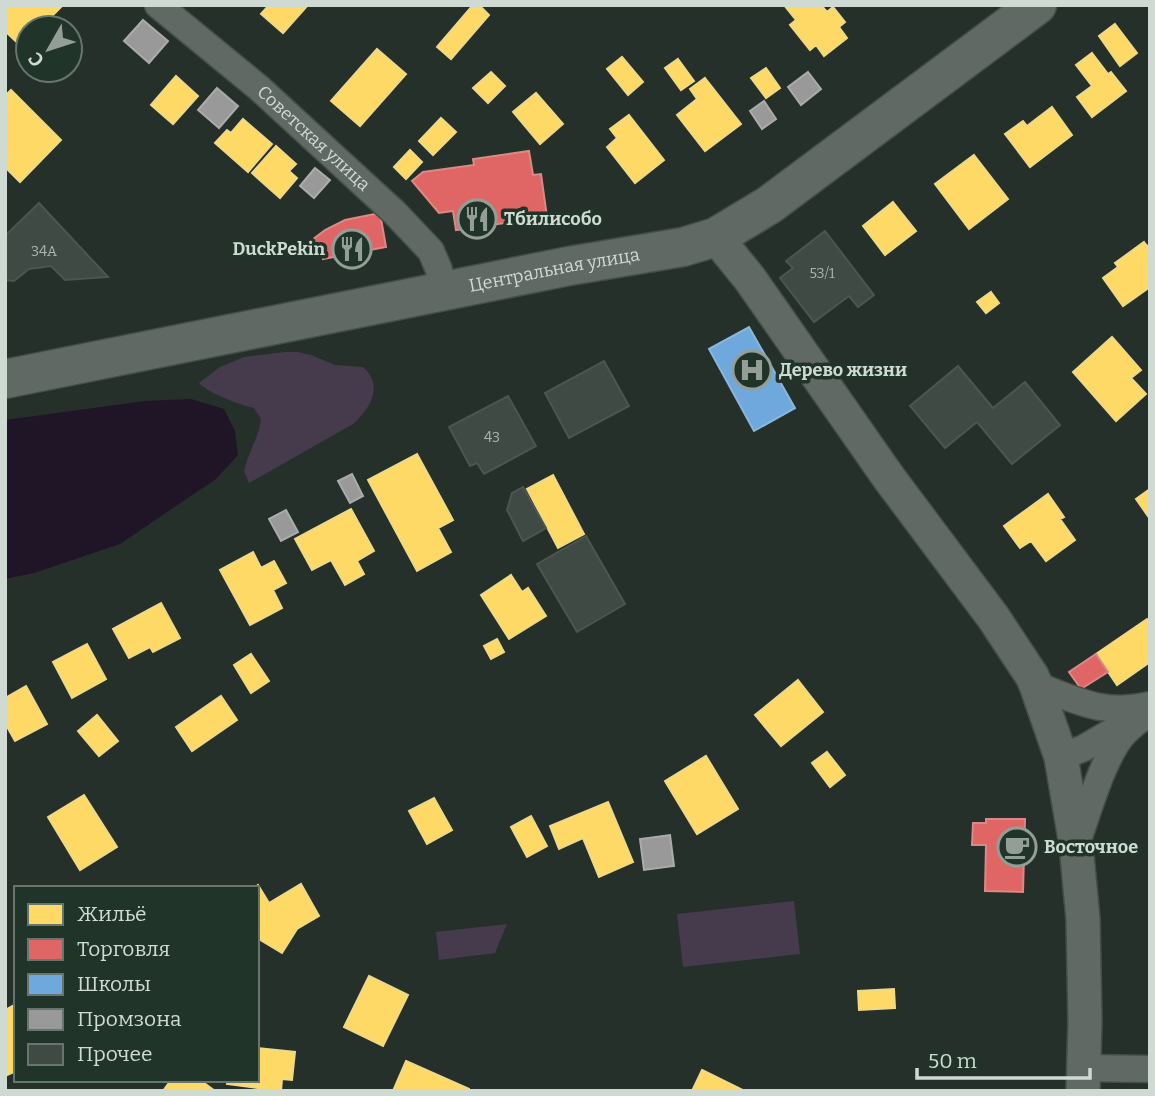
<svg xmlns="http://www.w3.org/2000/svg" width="1155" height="1096" viewBox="0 0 1155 1096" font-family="Bitter,serif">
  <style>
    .green { fill: #453b4d }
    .water { fill: #1f1526 }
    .homes { fill: #ffd966; stroke: #f0d986; stroke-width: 2 }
    .shops { fill: #e06666; stroke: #db8986; stroke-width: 2 }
    .schools { fill: #6fa8dc; stroke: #8cb7d9; stroke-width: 2 }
    .industry { fill: #999; stroke: #a9acaa; stroke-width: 2 }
    .building { fill: #404a44; stroke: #4c5550; stroke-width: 2 }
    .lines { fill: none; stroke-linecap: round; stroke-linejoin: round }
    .minor-casing { stroke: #444e48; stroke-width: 29 }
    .tertiary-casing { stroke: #444e48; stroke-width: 36 }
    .secondary-casing { stroke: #444e48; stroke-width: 41 }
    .minor { stroke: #606964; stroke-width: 26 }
    .tertiary { stroke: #606964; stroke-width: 33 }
    .secondary { stroke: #606964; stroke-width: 38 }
    .labels { text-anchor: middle; stroke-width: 7; stroke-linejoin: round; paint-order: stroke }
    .number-label { font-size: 14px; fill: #aab6ae }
    .street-label { font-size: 18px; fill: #cedad2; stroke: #213429 }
    .poi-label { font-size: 18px; font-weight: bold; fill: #cedad2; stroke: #213429; text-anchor: start }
  </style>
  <rect width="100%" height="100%" fill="#25302a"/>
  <path class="green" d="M285 352H298L311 355 335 365 363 367C365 369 368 372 370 375 381 392 366 413 353 424L249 483 244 471C248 453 259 437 261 419L254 408C240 405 208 393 199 383L220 367 244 357Z
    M794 901 800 954 683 967 677 914Z
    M507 924 495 953 439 960 436 932Z"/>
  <path class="water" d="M191 399 224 409 235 431 238 455 216 479 120 544 34 573 5 579V420L145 401Z"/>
  <path class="homes" d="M63 5 40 28H28V41L22 47 5 31 6 5Z
    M269 5H308L283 33 261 14Z
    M473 5H479L489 15 451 59 437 47Z
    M784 5H821L827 12 833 7 845 22 839 27 847 38 824 56 816 45 810 50 790 25 796 20Z
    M1115 24 1137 53 1120 66 1099 36Z
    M377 49 406 74 360 126 331 101Z
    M1092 53 1108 74 1111 72 1126 91 1092 117 1077 97 1092 86 1076 65Z
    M622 57 643 82 628 95 607 69Z
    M678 59 694 81 681 90 665 68Z
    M766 68 780 88 766 98 751 78Z
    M491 72 505 86 488 103 473 88Z
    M176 76 198 96 173 124 151 105Z
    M705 78 741 124 705 151 677 115 697 99 690 89Z
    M11 90 61 140 20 182 5 167V96Z
    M536 93 563 124 540 144 513 112Z
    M1052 107 1072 135 1030 167 1005 134 1023 121 1027 126Z
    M629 115 664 160 635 183 607 147 617 138 610 129Z
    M441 118 456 132 433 155 419 141Z
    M243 119 272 144 248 172 215 143 227 130 231 133Z
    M276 146 296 164 289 171 297 178 280 198 252 173Z
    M410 150 422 162 406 179 394 167Z
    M974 155 1008 199 969 229 935 184Z
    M893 202 916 231 885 255 863 226Z
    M1144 242 1147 246 1150 244V287L1123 306 1103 278 1118 267 1115 263Z
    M991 292 999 303 986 313 977 302Z
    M1112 337 1141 370 1131 378 1146 394 1116 421 1073 372Z
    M417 454 453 520 438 528 451 552 417 571 368 480Z
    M553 475 584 534 558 548 527 489Z
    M1150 489V519L1136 499Z
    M1048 494 1064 517 1060 519 1075 540 1046 561 1031 541 1020 548 1004 526Z
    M351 509 374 551 357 561 364 574 345 585 331 560 312 570 295 539Z
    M253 552 261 568 274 561 286 583 273 590 282 608 250 625 220 570Z
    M511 575 522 592 528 588 546 616 509 639 481 595Z
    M161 603 180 638 153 652 150 647 129 658 113 629Z
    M1147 619 1150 623V662L1117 685 1096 654Z
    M497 639 504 652 491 659 484 646Z
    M87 644 106 679 72 698 53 662Z
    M251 654 269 681 251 693 234 665Z
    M798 680 823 712 781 746 755 715Z
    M26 686 47 724 15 741 5 723V698Z
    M221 696 237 720 192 751 176 727Z
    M97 715 118 741 99 756 78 731Z
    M827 752 845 775 830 787 812 763Z
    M706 756 738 809 697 834 665 781Z
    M84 795 117 847 80 870 48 817Z
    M434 798 452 830 427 844 409 811Z
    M608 802 633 862 599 877 583 838 559 849 550 826Z
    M531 816 547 846 527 857 511 827Z
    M301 884 319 916 297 929 282 953 257 938V888H254L258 885 269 903Z
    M369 976 408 995 383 1046 344 1027Z
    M894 989 895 1008 859 1010 858 991Z
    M16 1004V1071L5 1076V1010Z
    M257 1048 295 1052 292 1080 282 1079 281 1091 227 1084 228 1080H257Z
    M406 1061 469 1089V1091H393Z
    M702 1070 743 1090V1091H692Z
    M171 1080H175L180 1083 182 1080H200L215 1091H163Z"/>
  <path class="shops" d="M529 151 533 175 541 174 547 217 456 230 453 211 439 213 412 181 423 172 474 165 473 159Z
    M380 213 386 247 323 259 322 255 311 257 308 243 325 230 345 220Z
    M1096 654 1108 672 1081 689 1069 672Z
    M986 819H1025L1023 892 985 891 986 845H972L973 823H986Z"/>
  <path class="schools" d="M749 327 795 408 754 431 709 349Z"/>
  <path class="industry" d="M143 20 168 41 149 63 124 41Z
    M808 72 821 89 801 105 788 87Z
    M217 88 238 106 219 128 198 110Z
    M764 101 776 119 762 129 750 111Z
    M315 168 330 180 314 198 300 186Z
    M352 474 363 496 350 503 338 481Z
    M286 510 298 532 281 541 269 519Z
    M670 835 674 866 644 870 640 839Z"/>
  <path class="building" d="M39 203 108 277 65 280 51 266 29 269 14 281 5 280V236Z
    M825 231 874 295 858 307 849 296 814 322 780 278 793 268 786 261Z
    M604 361 629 406 569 438 545 393Z
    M958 366 993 408 1025 382 1060 425 1012 464 977 422 945 448 910 406Z
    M508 396 536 446 484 474 477 463 470 466 449 427Z
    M523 487 546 528 523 541 507 510 512 493Z
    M586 536 625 604 577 632 537 564Z"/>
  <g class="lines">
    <g class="minor-casing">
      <g id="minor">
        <path id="s1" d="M158 5 259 88 395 213 431 251 439 270 442 291"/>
        <path d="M1036 685C1077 701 1105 716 1150 705"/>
        <path d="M1061 757 1084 748 1127 723"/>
        <path d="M1076 845C1088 813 1101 763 1121 737 1129 727 1140 719 1150 712"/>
        <path d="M1084 1068 1150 1069"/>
      </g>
    </g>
    <g class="tertiary-casing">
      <path id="tertiary" d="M716 237 750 279 889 478 993 617 1032 676 1036 685 1061 757 1076 845 1083 919 1085 1021 1083 1091"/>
    </g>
    <g class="secondary-casing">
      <g id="secondary">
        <path id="s2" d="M5 379 569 266 683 247 716 237 769 205 1037 5"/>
      </g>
    </g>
    <use href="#minor" class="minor"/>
    <use href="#tertiary" class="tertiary"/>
    <use href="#secondary" class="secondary"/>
  </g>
  <defs>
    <g id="restaurant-ring" transform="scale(2.0125)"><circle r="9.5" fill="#213429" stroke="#939e97" stroke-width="1.5"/><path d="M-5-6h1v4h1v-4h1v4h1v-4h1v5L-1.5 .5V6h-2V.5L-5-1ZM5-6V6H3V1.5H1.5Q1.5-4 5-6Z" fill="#939e97"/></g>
    <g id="hospital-ring" transform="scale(2.0125)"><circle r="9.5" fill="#213429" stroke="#939e97" stroke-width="1.5"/><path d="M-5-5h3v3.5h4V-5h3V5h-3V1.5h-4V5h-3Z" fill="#939e97"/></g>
    <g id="cafe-ring" transform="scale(2.0125)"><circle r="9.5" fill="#213429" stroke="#939e97" stroke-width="1.5"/><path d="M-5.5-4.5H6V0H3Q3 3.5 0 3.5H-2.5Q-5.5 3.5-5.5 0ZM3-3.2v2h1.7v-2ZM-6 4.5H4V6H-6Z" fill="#939e97"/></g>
  </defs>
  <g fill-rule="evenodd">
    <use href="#restaurant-ring" x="477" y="219"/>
    <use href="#restaurant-ring" x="352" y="249"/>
    <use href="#hospital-ring" x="752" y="370"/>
    <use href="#cafe-ring" x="1017" y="847"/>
  </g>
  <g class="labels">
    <g class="number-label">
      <text x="44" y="256">34А</text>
      <text x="822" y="278">53/1</text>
      <text x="492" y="442">43</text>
    </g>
    <g class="street-label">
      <text dy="6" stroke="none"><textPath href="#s1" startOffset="205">Советская улица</textPath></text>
      <text dy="6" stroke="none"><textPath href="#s2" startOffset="560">Центральная улица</textPath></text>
    </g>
    <g class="poi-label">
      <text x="504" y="225">Тбилисобо</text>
      <text x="325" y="255" text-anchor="end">DuckPekin</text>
      <text x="779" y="376">Дерево жизни</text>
      <text x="1044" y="853">Восточное</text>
    </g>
  </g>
  <rect width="1155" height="1096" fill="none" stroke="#cedad2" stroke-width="14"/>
  <rect x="14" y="886" width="245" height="196" fill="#213429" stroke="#66766d" stroke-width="2"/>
  <rect x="28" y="904" width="35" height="21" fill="#ffd966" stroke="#66766d" stroke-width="2"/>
  <text x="77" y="921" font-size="21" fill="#cedad2">Жильё</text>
  <rect x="28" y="939" width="35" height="21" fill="#e06666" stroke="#66766d" stroke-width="2"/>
  <text x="77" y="956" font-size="21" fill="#cedad2">Торговля</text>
  <rect x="28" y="974" width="35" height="21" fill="#6fa8dc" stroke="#66766d" stroke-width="2"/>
  <text x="77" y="991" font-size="21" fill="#cedad2">Школы</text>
  <rect x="28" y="1009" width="35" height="21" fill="#999999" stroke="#66766d" stroke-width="2"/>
  <text x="77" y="1026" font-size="21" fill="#cedad2">Промзона</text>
  <rect x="28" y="1044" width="35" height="21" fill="#404a44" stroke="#66766d" stroke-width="2"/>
  <text x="77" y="1061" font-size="21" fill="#cedad2">Прочее</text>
  <g transform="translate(49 49) rotate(231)"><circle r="33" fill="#213429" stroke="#66766d" stroke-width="2"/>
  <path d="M0-5L12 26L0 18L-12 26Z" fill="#939e97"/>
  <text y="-10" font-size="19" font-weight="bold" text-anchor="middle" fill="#cedad2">С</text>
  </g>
  <path d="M917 1068v10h173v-10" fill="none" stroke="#cedad2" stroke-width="3.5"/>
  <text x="928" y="1068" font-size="21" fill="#cedad2" stroke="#213429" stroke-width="5" paint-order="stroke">50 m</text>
</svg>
